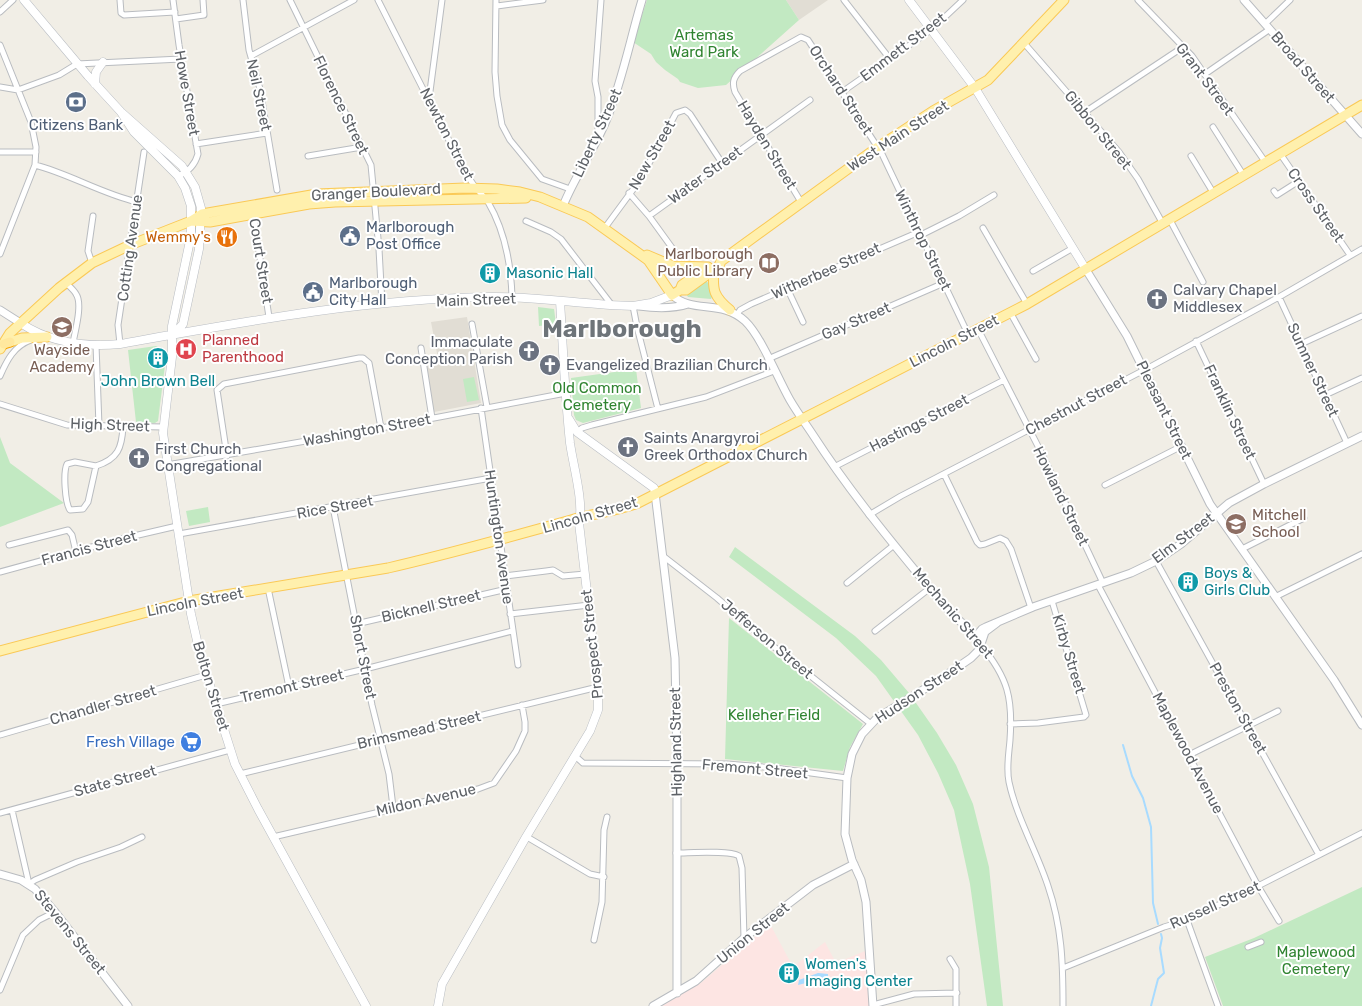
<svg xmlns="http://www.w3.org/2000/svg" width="1362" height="1006" viewBox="0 0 1362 1006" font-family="Rubik,sans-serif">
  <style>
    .education { fill: #e1ddd4 }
    .medical { fill: #fde5e3 }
    .green { fill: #c2e9c2 }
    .water { fill: #a8dbff }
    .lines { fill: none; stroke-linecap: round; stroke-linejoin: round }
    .stream { stroke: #a8dbff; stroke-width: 2 }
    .minor-casing { stroke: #b9bcc0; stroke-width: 7 }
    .tertiary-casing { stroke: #b9bcc0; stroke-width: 9 }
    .secondary-casing { stroke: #b9bdc3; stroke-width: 9 }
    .primary-casing { stroke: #fac956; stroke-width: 11 }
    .trunk-casing { stroke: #f7a400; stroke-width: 11 }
    .minor { stroke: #fff; stroke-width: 5 }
    .tertiary { stroke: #fff; stroke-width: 7 }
    .secondary { stroke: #fff; stroke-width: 8 }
    .primary { stroke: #fff0ad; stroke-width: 9 }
    .trunk { stroke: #ffe89e; stroke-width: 9 }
    .labels { text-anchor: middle; stroke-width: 4; stroke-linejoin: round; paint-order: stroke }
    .park-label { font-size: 15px; fill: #308431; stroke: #fff }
    .street-label { font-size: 15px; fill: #5e6267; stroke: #fff }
    .service-label { font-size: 15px; fill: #4e5e75; stroke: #fff; text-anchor: start }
    .food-label { font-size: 15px; fill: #c56008; stroke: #fff; text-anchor: end }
    .education-label { font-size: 15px; fill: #785e54; stroke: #fff; text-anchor: end }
    .culture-label { font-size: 15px; fill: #0d838f; stroke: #fff; text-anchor: start }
    .worship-label { font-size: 15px; fill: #5b616d; stroke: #fff; text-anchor: start }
    .health-label { font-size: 15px; fill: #be3a42; stroke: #fff; text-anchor: start }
    .shop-label { font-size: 15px; fill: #366cbe; stroke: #fff; text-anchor: end }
    .town-label { font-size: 25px; font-weight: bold; fill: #6e7479; stroke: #fff }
  </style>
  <rect width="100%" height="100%" fill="#f1eee6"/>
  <path class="education" d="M786 0H828L799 20Z
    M467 317 481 403 434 412 426 366 439 364 431 322Z"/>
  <path class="medical" d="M770 924 793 967 825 942 836 963 865 951 870 1006H662L702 982Z"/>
  <path class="green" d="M647 0H786L799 20 726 85 698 88 680 82 678 79 665 70 656 62 651 54 633 42Z
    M705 281 709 283 712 297 711 299 688 297 686 294Z
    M538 307 554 309 556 324 539 326Z
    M156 346 162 349 166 357 158 421 155 423 136 422 128 350Z
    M636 369 641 408 583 423 576 420 574 415 571 378Z
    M474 377 479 400 467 402 463 379Z
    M0 437 10 463 64 503 0 527Z
    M208 507 210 522 189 526 186 511Z
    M735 547 855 636 881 660 909 693 937 733 956 765 973 804 989 867 1003 1006H987L970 884 954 810 938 773 918 735 876 676 836 638 729 557Z
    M729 618 863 724 850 747 843 771 725 759Z
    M1362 887V1006H1223L1205 957 1254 938Z"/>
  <path class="water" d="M818 973 828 974V982L825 985 811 987 806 983 798 985 799 980Z"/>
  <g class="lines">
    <path class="stream" d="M1123 745 1132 776 1143 798 1151 827 1153 903 1158 924
      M1151 1006 1158 979 1164 973 1160 948 1162 938 1161 934"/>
    <g class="minor-casing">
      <path id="minor" d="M120 0 121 13 124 15 175 12
        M173 0 179 45 198 154C195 165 188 172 178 176
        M243 0 249 50 260 89 277 190
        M290 0 371 165 379 249 382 304
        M378 0 461 164C465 172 470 180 475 187 479 192 484 196 488 202 505 231 511 264 512 297
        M496 0 495 72 497 96 502 125 510 140 542 179 570 189
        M844 0 890 59
        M1138 0 1192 56 1266 163
        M497 6 543 0
        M0 12 13 0
        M176 19 204 15 203 0
        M1265 24 1290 0
        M1024 43 1119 152 1138 179 1163 224
        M0 45 31 122 36 147 35 165 0 254
        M251 56 354 0
        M1205 74 1270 29
        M0 87 18 90 59 75 77 64 181 59
        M842 92 931 30 963 0
        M429 99 442 0
        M1085 112 1183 47
        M1213 127 1244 176
        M598 136V97L595 81 601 0
        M196 144 267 133
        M0 152H36
        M1281 155 1350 255
        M308 156 362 147
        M1191 156 1214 194
        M35 165C70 174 102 194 137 202
        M1274 191 1277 195 1299 181
        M629 193 649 216 678 256
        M801 202 735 92C732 83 733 78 740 71L801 37 808 40 882 154 968 334
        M253 213 269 317
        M649 216 810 100
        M1170 220 1203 282
        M526 221 551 232 561 239 611 304
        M983 228 1027 304
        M604 229 640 180 676 113 685 110 690 114 722 163
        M921 235 959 216 994 195
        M92 263 88 251 93 216
        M1033 271 1073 248
        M65 282C69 286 74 290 76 294 83 304 75 331 73 343
        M787 288 803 322
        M1279 297 1347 443
        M633 306 637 327 658 409
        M1010 312 1036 359
        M737 315 740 310 751 304 919 232
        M472 324 487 407
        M978 329 1042 454 1103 583
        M1196 341 1264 484
        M120 344 118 325 144 152
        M1301 344 1362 316
        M96 345 99 426
        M421 348 432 418
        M768 359 944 283
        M0 376C7 360 14 346 31 340
        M1325 395 1362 378
        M0 404 67 425 163 427
        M481 408 518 665
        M577 432 582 428 592 425 706 397 774 371
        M227 456 217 390 224 384 359 358H363L369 363 381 428
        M167 465 381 428 566 393
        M96 466 75 462 67 464C63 472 65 503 70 510L83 509 88 502 96 466C118 459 122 448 123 426
        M834 467 1004 380
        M944 474 977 542 980 545 985 544 1000 538 1006 541 1011 549 1031 608
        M1105 485 1182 446
        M333 507 372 705 389 774 393 807
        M869 515 901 496 1150 367 1279 297 1362 249
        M179 534 491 478
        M9 545 68 530 72 535 76 552
        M1242 549 1304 518
        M663 556 717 598 763 638 871 724
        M1156 561 1319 855
        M0 572 121 539 177 526
        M505 576 546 571 553 570 563 576 585 574
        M847 583 894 545
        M1098 585 1258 886 1279 921
        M268 588 289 687
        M1275 597 1362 554
        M510 614 589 605
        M356 624 507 589
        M875 631 930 588
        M981 645C1008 678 1013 698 1010 740 1009 753 1006 768 1009 782 1016 816 1037 852 1048 886 1062 927 1063 963 1063 1006
        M216 704 365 669 512 631
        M1010 724 1038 723 1084 717 1086 715 1052 601
        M0 735 206 675
        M1189 755 1278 711
        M575 756 583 763 727 764 775 768 847 778
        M240 774 598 687
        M12 810 29 884 35 880 77 862 121 847 142 837
        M0 813 230 750
        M273 837 478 789 494 783 516 751 525 731V722L522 705
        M527 837 590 874 604 877
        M676 853C690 853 729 850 739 856L742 868 744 938
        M1187 920 1218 1006
        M594 940 602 902 604 830 607 817
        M1248 947 1261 942
        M950 959 956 969V1006
        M1063 968 1164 927 1187 920 1258 886 1362 833
        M0 990 23 935 39 920 55 912
        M873 1005 914 994 957 993"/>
    </g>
    <g class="tertiary-casing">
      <path id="tertiary" d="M1244 0 1362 134
        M563 206C575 176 594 150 606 121 622 82 630 40 642 0
        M1085 268 1127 336 1210 504 1334 680 1362 725
        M672 295C693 314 721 299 745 321 761 336 778 379 790 400 797 412 805 423 813 435 846 486 884 533 923 580 932 590 941 602 950 612 961 623 974 631 981 645
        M639 306C654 308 673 309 688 304
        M0 310 22 324
        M655 493 675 658 677 764V993
        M976 636 982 629 986 627 1033 607 1131 573 1156 561 1181 544 1229 503 1264 484 1362 436
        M0 874 21 880 35 889 55 912 128 1006
        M653 1006 696 981 744 938 813 885 854 864
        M873 1006 866 902 861 880 852 860 845 834 847 778 852 754 862 734 877 718 939 680 971 658 979 650 985 632 997 623"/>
    </g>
    <g class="secondary-casing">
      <path id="secondary" d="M24 0 88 76 121 112 182 166 195 187 201 208 199 249 183 324 173 335
        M909 0 975 88 1085 268
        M95 84 96 72 103 62
        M121 112 134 132 178 176 185 188 191 206V236L172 326V357L163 433 191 614 200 654 235 764 258 809 366 1006
        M22 324C51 343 86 347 120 344 243 322 364 299 489 297 537 296 585 305 633 306L651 303 672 295
        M569 419 577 432 654 488 655 493
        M438 1006 442 984 526 837 590 731 598 710V687L579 523C584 502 573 465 570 443 565 396 563 349 560 301"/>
    </g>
    <g class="primary-casing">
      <path id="primary" d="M191 221 210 222 309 204 335 202 526 198
        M647 255 673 266 708 267
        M714 270C712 290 714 297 730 310
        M680 290 682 285 708 267
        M10 342 22 338 47 337
        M0 349 10 333 59 288 92 263 130 245 191 221 202 214 317 194 465 188 497 189 520 192 540 197 588 217 648 260 672 295 680 290H686L719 266 721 261 743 245 878 147 933 111 988 80 1064 0
        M0 651 189 601 388 568C449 554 510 537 571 520 593 514 616 511 638 503L1027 304 1362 105"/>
    </g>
    <g class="trunk-casing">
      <path id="trunk" d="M4 344 10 342"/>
    </g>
    <use href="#minor" class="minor"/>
    <use href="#tertiary" class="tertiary"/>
    <use href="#secondary" class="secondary"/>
    <use href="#primary" class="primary"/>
    <use href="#trunk" class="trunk"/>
  </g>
  <defs>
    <g id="bank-disc" transform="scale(1.125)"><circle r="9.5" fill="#5c6f8a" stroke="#fff"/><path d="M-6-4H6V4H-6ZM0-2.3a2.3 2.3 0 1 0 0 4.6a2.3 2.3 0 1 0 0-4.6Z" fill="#fff"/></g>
    <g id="civic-disc" transform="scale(1.125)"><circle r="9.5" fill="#5c6f8a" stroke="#fff"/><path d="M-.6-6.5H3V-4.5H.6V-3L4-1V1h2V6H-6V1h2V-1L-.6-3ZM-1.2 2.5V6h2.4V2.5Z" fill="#fff"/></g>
    <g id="restaurant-disc" transform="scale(1.125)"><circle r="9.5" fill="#e8710a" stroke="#fff"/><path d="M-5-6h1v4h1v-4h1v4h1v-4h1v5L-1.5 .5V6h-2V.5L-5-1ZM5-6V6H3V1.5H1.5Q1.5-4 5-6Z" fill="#fff"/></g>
    <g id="library-disc" transform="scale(1.125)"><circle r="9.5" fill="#8d6e63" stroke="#fff"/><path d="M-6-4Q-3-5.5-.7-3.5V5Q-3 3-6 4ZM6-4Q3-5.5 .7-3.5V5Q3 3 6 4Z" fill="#fff"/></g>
    <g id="building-disc" transform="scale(1.125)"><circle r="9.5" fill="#0f9aa8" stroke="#fff"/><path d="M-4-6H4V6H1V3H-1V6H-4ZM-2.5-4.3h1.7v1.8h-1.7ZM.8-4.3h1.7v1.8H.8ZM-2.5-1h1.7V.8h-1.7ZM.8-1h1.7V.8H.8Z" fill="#fff"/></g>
    <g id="church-disc" transform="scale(1.125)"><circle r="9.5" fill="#6b7280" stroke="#fff"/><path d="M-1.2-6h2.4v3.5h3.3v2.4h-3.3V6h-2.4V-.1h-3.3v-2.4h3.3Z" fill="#fff"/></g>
    <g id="school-disc" transform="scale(1.125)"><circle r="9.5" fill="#8d6e63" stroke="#fff"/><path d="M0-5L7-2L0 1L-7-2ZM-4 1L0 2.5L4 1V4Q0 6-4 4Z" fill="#fff"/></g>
    <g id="hospital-disc" transform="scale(1.125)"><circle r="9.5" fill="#e0444e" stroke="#fff"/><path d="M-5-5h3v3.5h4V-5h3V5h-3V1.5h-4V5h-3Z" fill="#fff"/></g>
    <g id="supermarket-disc" transform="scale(1.125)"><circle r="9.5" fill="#3f7fe0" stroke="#fff"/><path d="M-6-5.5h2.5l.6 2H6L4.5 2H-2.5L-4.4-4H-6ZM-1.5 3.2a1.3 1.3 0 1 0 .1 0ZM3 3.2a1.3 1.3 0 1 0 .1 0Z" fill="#fff"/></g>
  </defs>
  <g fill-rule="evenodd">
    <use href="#bank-disc" x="76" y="102"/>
    <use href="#civic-disc" x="350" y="236"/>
    <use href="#restaurant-disc" x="227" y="237"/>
    <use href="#library-disc" x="769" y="263"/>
    <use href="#building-disc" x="490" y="273"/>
    <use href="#civic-disc" x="313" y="292"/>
    <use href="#church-disc" x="1157" y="299"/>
    <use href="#school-disc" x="62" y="327"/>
    <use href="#hospital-disc" x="186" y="349"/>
    <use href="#church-disc" x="529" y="351"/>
    <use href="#building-disc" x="158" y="358"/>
    <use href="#church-disc" x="550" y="365"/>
    <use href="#church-disc" x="628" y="447"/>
    <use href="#church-disc" x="139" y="458"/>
    <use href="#school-disc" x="1236" y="524"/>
    <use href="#building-disc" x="1188" y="582"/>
    <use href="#supermarket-disc" x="191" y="742"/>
    <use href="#building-disc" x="789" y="973"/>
  </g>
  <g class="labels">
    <g class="park-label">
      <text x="704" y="40">Artemas<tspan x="704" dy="17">Ward Park</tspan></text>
      <text x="597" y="393">Old Common<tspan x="597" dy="17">Cemetery</tspan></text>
      <text x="774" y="720">Kelleher Field</text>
      <text x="1316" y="957">Maplewood<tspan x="1316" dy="17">Cemetery</tspan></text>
    </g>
    <g class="street-label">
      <text transform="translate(903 47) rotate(-37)" y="5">Emmett Street</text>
      <text transform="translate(1303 67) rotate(49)" y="5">Broad Street</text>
      <text transform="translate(1205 79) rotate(53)" y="5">Grant Street</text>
      <text transform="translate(841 90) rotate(57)" y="5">Orchard Street</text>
      <text transform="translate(187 93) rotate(80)" y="5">Howe Street</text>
      <text transform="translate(259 95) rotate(78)" y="5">Neil Street</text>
      <text transform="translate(341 105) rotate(64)" y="5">Florence Street</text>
      <text transform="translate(1098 130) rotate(51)" y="5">Gibbon Street</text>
      <text transform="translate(597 133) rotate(-65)" y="5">Liberty Street</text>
      <text transform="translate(447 134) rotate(63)" y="5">Newton Street</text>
      <text transform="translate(898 136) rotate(-33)" y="5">West Main Street</text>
      <text transform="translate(767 145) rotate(59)" y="5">Hayden Street</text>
      <text transform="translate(652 155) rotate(-60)" y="5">New Street</text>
      <text transform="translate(705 175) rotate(-36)" y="5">Water Street</text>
      <text transform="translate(376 192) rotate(-3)" y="5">Granger Boulevard</text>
      <text transform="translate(1316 205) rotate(55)" y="5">Cross Street</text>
      <text transform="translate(923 240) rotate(64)" y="5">Winthrop Street</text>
      <text transform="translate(130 248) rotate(-82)" y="5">Cotting Avenue</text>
      <text transform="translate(261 261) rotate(81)" y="5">Court Street</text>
      <text transform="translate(826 271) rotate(-24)" y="5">Witherbee Street</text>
      <text transform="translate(476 300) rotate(-2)" y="5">Main Street</text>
      <text transform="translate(856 321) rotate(-23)" y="5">Gay Street</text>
      <text transform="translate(954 341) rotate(-27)" y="5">Lincoln Street</text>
      <text transform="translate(1313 370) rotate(65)" y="5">Sumner Street</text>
      <text transform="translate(1076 405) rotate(-28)" y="5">Chestnut Street</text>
      <text transform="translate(1164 410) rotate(64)" y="5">Pleasant Street</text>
      <text transform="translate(1230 412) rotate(65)" y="5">Franklin Street</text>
      <text transform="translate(919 423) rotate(-27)" y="5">Hastings Street</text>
      <text transform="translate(110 425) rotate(2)" y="5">High Street</text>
      <text transform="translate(367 430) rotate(-10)" y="5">Washington Street</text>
      <text transform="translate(1061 496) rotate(64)" y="5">Howland Street</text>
      <text transform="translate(335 507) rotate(-10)" y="5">Rice Street</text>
      <text transform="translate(590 515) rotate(-16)" y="5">Lincoln Street</text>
      <text transform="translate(499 537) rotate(82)" y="5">Huntington Avenue</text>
      <text transform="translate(1183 538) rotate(-37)" y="5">Elm Street</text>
      <text transform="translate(89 548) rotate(-15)" y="5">Francis Street</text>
      <text transform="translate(195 602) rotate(-11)" y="5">Lincoln Street</text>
      <text transform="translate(431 606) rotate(-13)" y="5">Bicknell Street</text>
      <text transform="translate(953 613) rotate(49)" y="5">Mechanic Street</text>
      <text transform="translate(767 639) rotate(40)" y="5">Jefferson Street</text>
      <text transform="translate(592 644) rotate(-96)" y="5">Prospect Street</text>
      <text transform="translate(1069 654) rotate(73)" y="5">Kirby Street</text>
      <text transform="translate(363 657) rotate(79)" y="5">Short Street</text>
      <text transform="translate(211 686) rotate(73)" y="5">Bolton Street</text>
      <text transform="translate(292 686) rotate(-13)" y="5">Tremont Street</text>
      <text transform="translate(919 692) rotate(-33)" y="5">Hudson Street</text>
      <text transform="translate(103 705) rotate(-16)" y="5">Chandler Street</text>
      <text transform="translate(1238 708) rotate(61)" y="5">Preston Street</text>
      <text transform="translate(419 730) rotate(-13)" y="5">Brimsmead Street</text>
      <text transform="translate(676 742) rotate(-91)" y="5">Highland Street</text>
      <text transform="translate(1188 753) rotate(62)" y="5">Maplewood Avenue</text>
      <text transform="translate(755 769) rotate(5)" y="5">Fremont Street</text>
      <text transform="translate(115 781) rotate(-15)" y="5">State Street</text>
      <text transform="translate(426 800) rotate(-13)" y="5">Mildon Avenue</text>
      <text transform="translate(1215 905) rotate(-24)" y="5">Russell Street</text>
      <text transform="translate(70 932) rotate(51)" y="5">Stevens Street</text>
      <text transform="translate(753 933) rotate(-39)" y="5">Union Street</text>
    </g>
    <g class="service-label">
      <text x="76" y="130" text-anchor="middle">Citizens Bank</text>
      <text x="366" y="232">Marlborough<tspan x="366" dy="17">Post Office</tspan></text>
      <text x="329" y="288">Marlborough<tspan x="329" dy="17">City Hall</tspan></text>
    </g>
    <g class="food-label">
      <text x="211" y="242">Wemmy's</text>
    </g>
    <g class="education-label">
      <text x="753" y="259">Marlborough<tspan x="753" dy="17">Public Library</tspan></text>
      <text x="62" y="355" text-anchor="middle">Wayside<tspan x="62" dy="17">Academy</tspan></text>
      <text x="1252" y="520" text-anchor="start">Mitchell<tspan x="1252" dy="17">School</tspan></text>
    </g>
    <g class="culture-label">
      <text x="506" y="278">Masonic Hall</text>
      <text x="158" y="386" text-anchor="middle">John Brown Bell</text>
      <text x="1204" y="578">Boys &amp;<tspan x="1204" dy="17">Girls Club</tspan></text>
      <text x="805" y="969">Women's<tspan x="805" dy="17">Imaging Center</tspan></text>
    </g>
    <g class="worship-label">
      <text x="1173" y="295">Calvary Chapel<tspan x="1173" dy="17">Middlesex</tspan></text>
      <text x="513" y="347" text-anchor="end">Immaculate<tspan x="513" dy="17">Conception Parish</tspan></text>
      <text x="566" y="370">Evangelized Brazilian Church</text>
      <text x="644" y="443">Saints Anargyroi<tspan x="644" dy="17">Greek Orthodox Church</tspan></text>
      <text x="155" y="454">First Church<tspan x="155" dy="17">Congregational</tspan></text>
    </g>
    <g class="health-label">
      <text x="202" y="345">Planned<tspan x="202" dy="17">Parenthood</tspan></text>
    </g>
    <g class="shop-label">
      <text x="175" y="747">Fresh Village</text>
    </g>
    <g class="town-label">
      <text x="622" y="337">Marlborough</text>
    </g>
  </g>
</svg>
